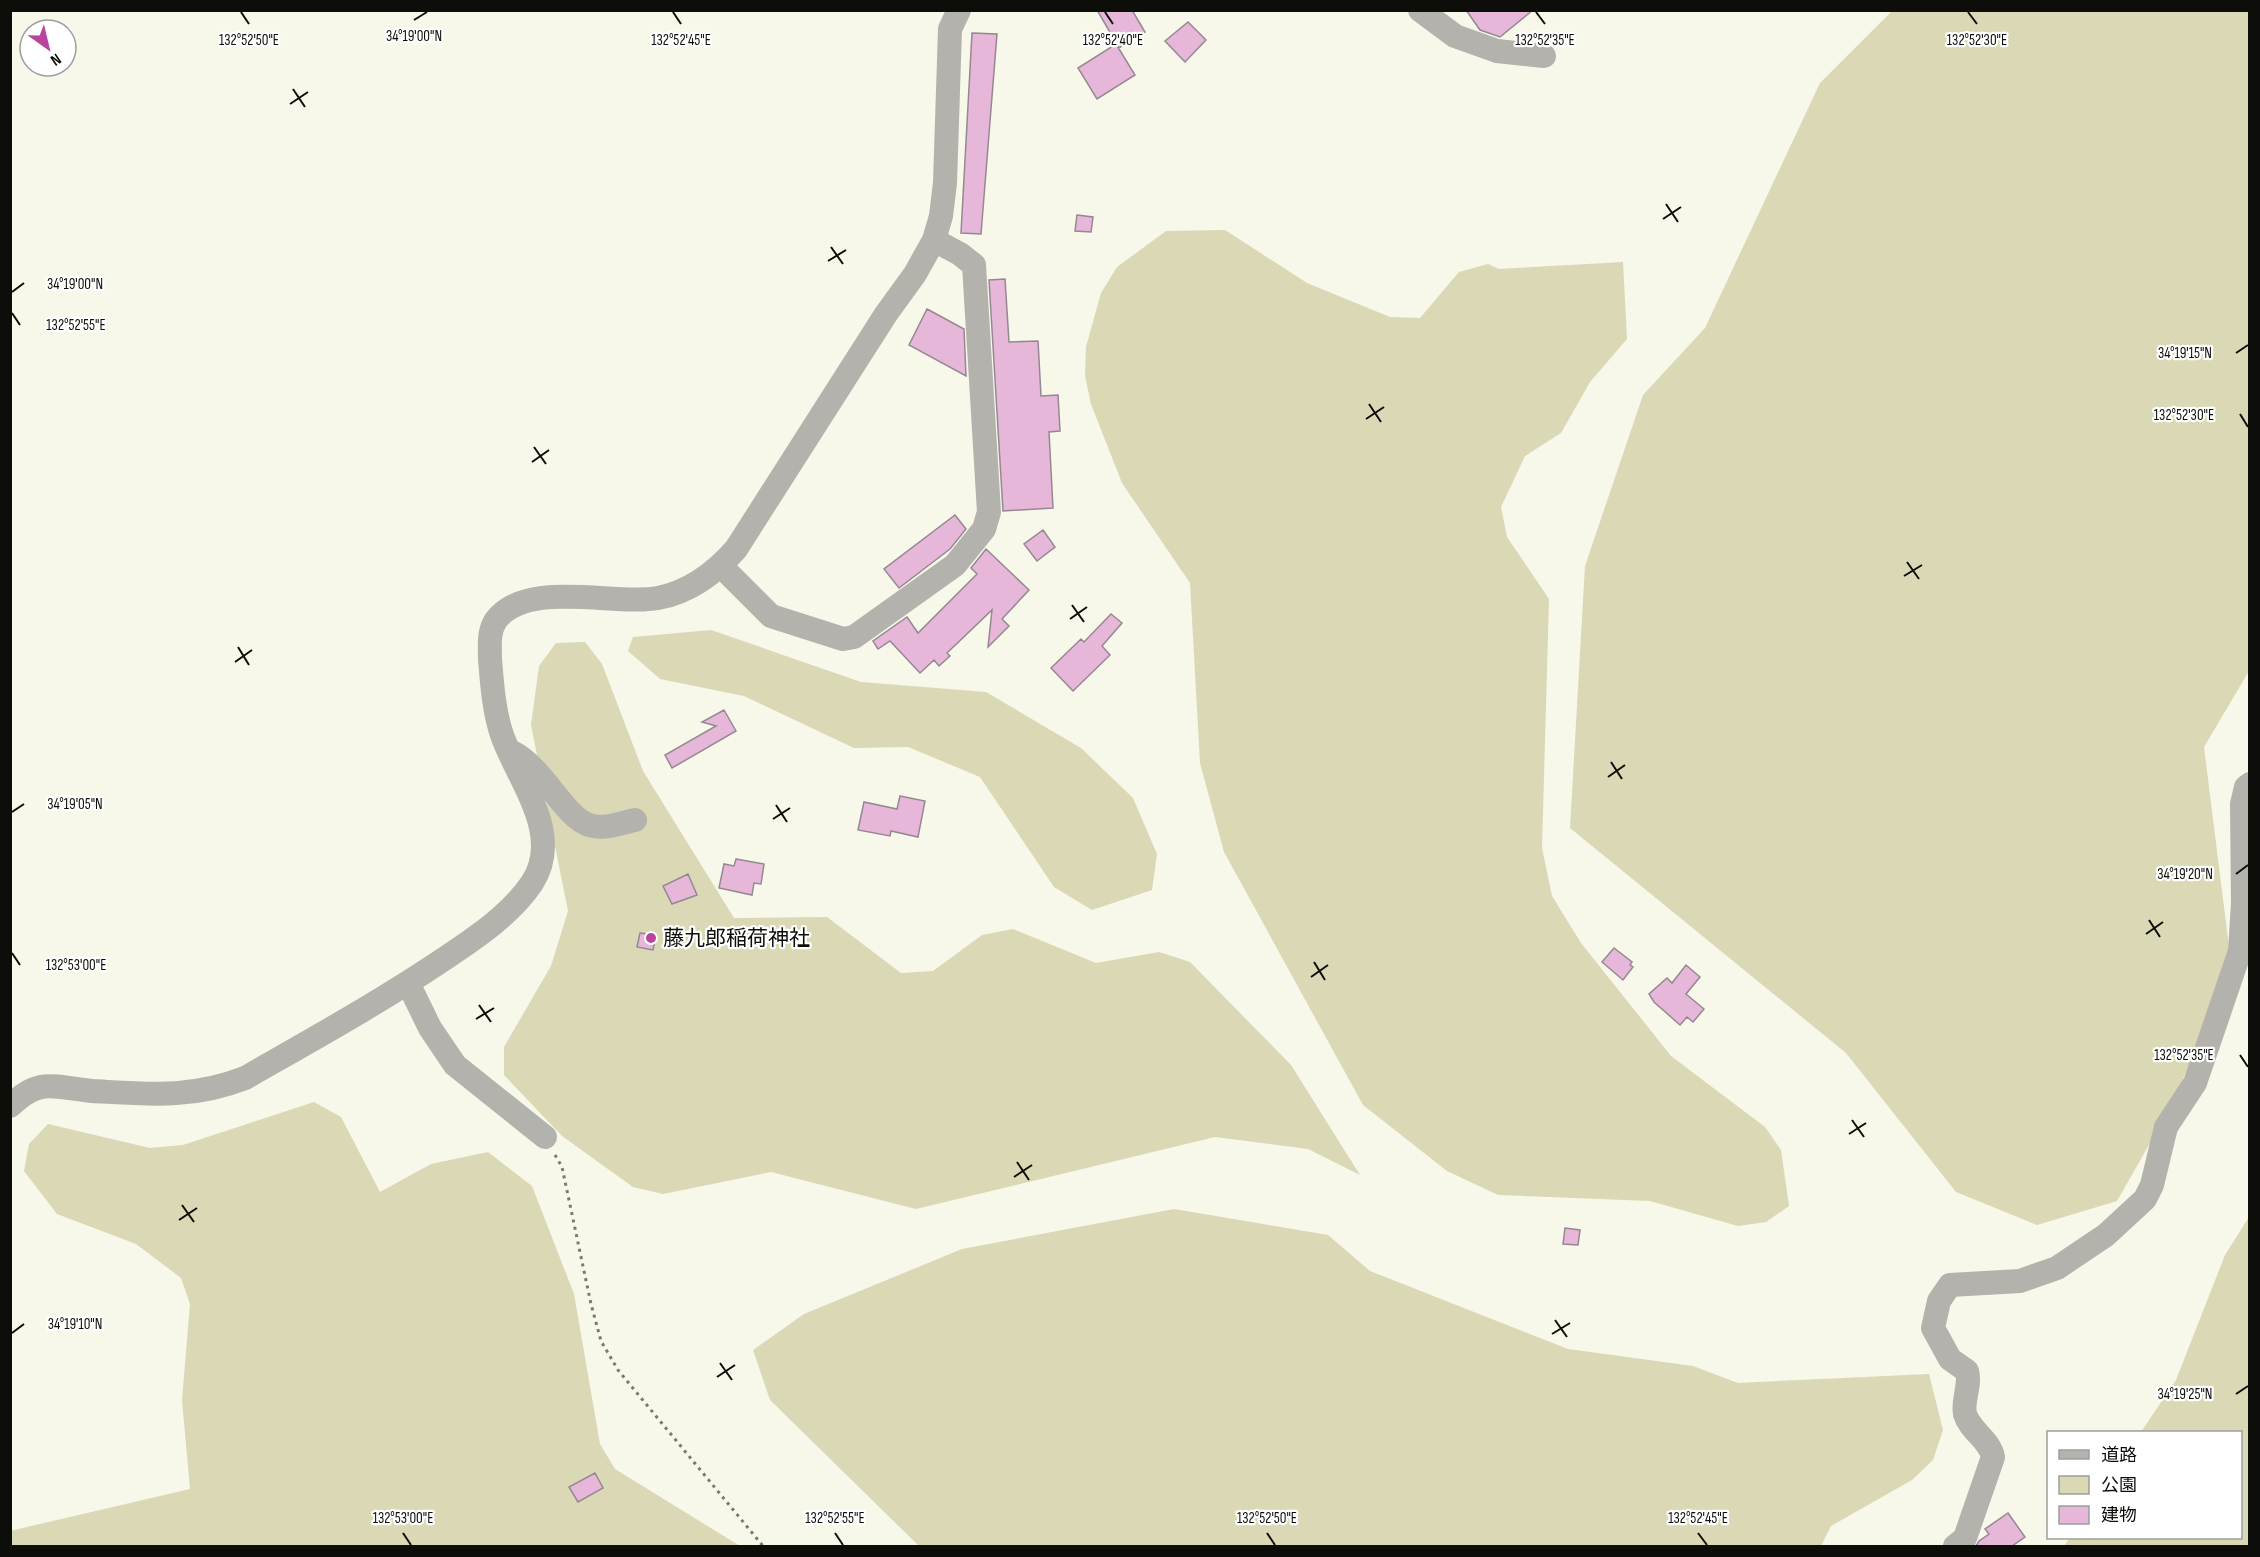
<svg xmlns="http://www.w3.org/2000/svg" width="2260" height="1557" viewBox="0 0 2260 1557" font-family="'Sofia Sans Condensed','Noto Sans JP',sans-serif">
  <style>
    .green { fill: #dad8b5 }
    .building { fill: #e6b7d9; stroke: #948991; stroke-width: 1.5 }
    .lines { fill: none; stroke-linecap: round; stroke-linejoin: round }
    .path { stroke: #797971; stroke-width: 3; stroke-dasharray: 3 4.5; stroke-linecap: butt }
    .minor { stroke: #b3b2ad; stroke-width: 24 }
    .ticks { fill: none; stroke: #0d0d09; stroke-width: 2 }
    .poi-dot { fill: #b846a0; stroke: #fff; stroke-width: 2 }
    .labels { text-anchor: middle; stroke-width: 4.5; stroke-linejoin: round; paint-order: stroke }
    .poi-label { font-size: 21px; fill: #0d0d09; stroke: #fff; text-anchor: start }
    .ticks-label { font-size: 15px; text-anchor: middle; fill: #0d0d09; stroke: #fff; stroke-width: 4.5; stroke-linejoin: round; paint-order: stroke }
  </style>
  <rect width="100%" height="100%" fill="#f7f7ea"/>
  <path class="green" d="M1892 11H2249V671L2204 747 2231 963 2174 1101 2117 1201 2037 1225 1956 1192 1846 1053 1570 828 1585 566 1643 395 1705 328 1820 83Z
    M1225 230 1307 283 1390 317 1420 318 1459 272 1488 264 1499 269 1623 262 1627 339 1590 382 1561 433 1525 456 1501 507 1507 537 1549 599 1542 848 1552 896 1581 943 1671 1056 1765 1127 1781 1150 1789 1206 1766 1222 1738 1226 1650 1201 1498 1195 1447 1171 1363 1105 1224 852 1200 763 1190 583 1122 483 1091 404 1085 376 1086 347 1101 293 1117 267 1166 231Z
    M711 630 861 682 986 692 1081 748 1133 798 1157 854 1152 890 1092 910 1054 887 980 777 908 747 854 748 744 696 660 679 628 651 633 637Z
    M585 642 602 664 643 771 734 918 827 917 901 973 933 971 982 935 1013 929 1096 963 1159 952 1190 962 1291 1065 1360 1175 1308 1149 1215 1137 916 1209 771 1172 663 1194 633 1187 562 1136 504 1075V1047L551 966 568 911 531 725 539 666 556 643Z
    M314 1102 341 1117 380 1192 431 1164 488 1152 532 1186 574 1294 600 1444 615 1469 740 1546H11L10 1531 190 1489 182 1400 190 1304 181 1278 136 1244 57 1214 24 1171 29 1144 48 1124 150 1148 183 1145Z
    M1174 1209 1328 1235 1370 1271 1568 1349 1693 1366 1738 1383 1929 1374 1943 1430 1933 1460 1912 1480 1831 1526 1821 1546H919L770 1400 753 1350 804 1314 962 1249Z
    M2249 1217V1546H2064L2070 1538H2240V1432H2141L2176 1380 2225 1255Z"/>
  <path class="building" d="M1097 10H1132L1145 32 1119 48Z
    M1466 10H1533L1500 37 1480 30Z
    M1188 22 1206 40 1185 62 1165 41Z
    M972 33 997 34 981 234 961 233Z
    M1116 44 1135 75 1097 99 1078 68Z
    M1077 215 1093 217 1091 232 1075 231Z
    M1005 279 1009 342 1038 341 1041 396 1058 395 1060 431 1049 432 1053 508 1003 511 989 280Z
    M927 309 964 329 966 376 909 345Z
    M955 515 966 529 950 549 899 588 884 569Z
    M1043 530 1055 547 1037 561 1024 544Z
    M986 549 1029 590 1002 619 1009 626 988 647 992 610 947 653 950 656 939 666 934 660 920 673 890 641 878 649 873 641 907 617 918 633 977 574 971 568Z
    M1111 614 1122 623 1102 646 1110 655 1073 691 1051 668 1081 639 1084 642Z
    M724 710 736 731 672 768 665 755 716 726 702 722Z
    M900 796 925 801 918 837 891 831 890 836 858 830 864 802 897 809Z
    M736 859 764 864 761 884 754 883 752 895 719 888 724 864 734 866Z
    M688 874 697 895 672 904 663 886Z
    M640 933 656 935 653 950 637 947Z
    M1614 948 1632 962 1630 965 1633 967 1623 980 1602 962Z
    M1686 965 1700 977 1686 994 1704 1009 1693 1022 1687 1017 1680 1025 1654 1002 1649 994 1667 978 1672 983Z
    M1565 1228 1580 1230 1578 1245 1563 1244Z
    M595 1473 603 1488 578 1502 569 1487Z
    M2008 1513 2025 1537 2012 1546H1976L1979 1541 1989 1534 1985 1529Z"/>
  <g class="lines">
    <path class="path" d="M555 1155 562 1167 591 1304 601 1341 618 1370 763 1546"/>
    <path class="minor" d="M1420 10 1455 36 1497 51 1544 56
      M721 566 771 616 843 639 854 637 955 565 984 529 989 512 974 265 960 254 934 240
      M512 752C543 767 564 817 589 825 603 830 621 823 635 820
      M408 983 430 1028 455 1065 545 1137
      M10 1106C20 1097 28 1090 41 1087 54 1084 78 1090 92 1091 148 1094 191 1099 245 1078 313 1039 382 1001 447 957 477 937 511 914 532 883 564 834 518 781 502 735 494 712 492 684 490 659 490 646 488 632 496 620 527 579 615 606 658 598 690 592 715 573 736 549L886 314 915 274 934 240 941 216 945 183 950 29 959 10
      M1955 1546 1965 1538 1993 1457C1990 1440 1970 1431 1965 1414 1962 1400 1971 1385 1967 1371L1950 1359 1933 1328 1939 1301 1950 1285 2020 1281 2057 1268 2106 1235 2145 1199 2152 1185 2166 1127 2195 1083 2240 951 2243 903 2242 804 2246 787 2250 784"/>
  </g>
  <path class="ticks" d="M241 12 249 24M673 12 681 24M1105 12 1113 24M1536 12 1545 24M1968 12 1977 24M414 20 427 12M293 89 305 107M290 104 308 92M1666 204 1678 222M1663 219 1681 207M831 247 843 264M828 261 846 250M12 292 24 283M12 313 20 325M2236 353 2248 345M1369 404 1381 422M2240 414 2248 427M1366 419 1384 407M534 447 546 464M532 462 549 450M1907 562 1919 579M1904 576 1922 565M1072 605 1084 622M1070 619 1087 607M238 647 249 665M235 662 252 650M1611 762 1622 779M1608 777 1625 765M776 805 787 822M12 812 24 804M773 819 790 808M2236 874 2248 865M2149 920 2160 937M2146 934 2163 922M12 953 20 965M1314 962 1325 980M1311 977 1328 965M479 1005 491 1022M476 1019 494 1008M2240 1055 2248 1067M1852 1120 1864 1137M1849 1134 1866 1123M1017 1162 1029 1180M1014 1177 1032 1165M182 1205 194 1222M179 1220 197 1208M1555 1320 1567 1337M12 1333 24 1324M1552 1334 1570 1323M720 1363 732 1380M717 1377 735 1365M2236 1394 2248 1386M403 1533 411 1545M835 1533 843 1545M1267 1533 1275 1545M1698 1533 1707 1545"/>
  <circle class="poi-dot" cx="651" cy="938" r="6"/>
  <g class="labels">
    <g class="poi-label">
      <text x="663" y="945">藤九郎稲荷神社</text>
    </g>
  </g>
  <g class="ticks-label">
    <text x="414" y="41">34°19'00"N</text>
    <text x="1113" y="45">132°52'40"E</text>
    <text x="1545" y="45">132°52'35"E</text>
    <text x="1977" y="45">132°52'30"E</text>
    <text x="249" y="45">132°52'50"E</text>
    <text x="681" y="45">132°52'45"E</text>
    <text x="75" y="289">34°19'00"N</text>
    <text x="76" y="330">132°52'55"E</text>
    <text x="2185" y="358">34°19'15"N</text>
    <text x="2184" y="420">132°52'30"E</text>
    <text x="75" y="809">34°19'05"N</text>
    <text x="2185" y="879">34°19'20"N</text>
    <text x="76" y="970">132°53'00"E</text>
    <text x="2184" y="1060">132°52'35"E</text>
    <text x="75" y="1329">34°19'10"N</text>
    <text x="2185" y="1399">34°19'25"N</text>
    <text x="403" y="1523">132°53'00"E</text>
    <text x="835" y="1523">132°52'55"E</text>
    <text x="1267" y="1523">132°52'50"E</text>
    <text x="1698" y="1523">132°52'45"E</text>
  </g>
  <rect width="2260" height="1557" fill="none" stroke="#0d0d09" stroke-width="24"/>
  <rect x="2047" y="1431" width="195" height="108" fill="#ffffff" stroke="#9e9e9d" stroke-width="1.5"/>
  <rect x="2059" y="1450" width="30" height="9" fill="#b3b2ad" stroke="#9e9e9d" stroke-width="1.5"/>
  <text x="2101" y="1461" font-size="18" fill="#0d0d09">道路</text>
  <rect x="2059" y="1476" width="30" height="18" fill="#dad8b5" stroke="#9e9e9d" stroke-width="1.5"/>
  <text x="2101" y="1491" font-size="18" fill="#0d0d09">公園</text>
  <rect x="2059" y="1506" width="30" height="18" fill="#e6b7d9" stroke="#9e9e9d" stroke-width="1.5"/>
  <text x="2101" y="1521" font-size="18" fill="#0d0d09">建物</text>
  <g transform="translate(48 48) rotate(146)"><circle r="28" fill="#ffffff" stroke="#9e9e9d" stroke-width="1.5"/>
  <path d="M0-4.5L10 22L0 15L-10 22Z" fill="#b846a0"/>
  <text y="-9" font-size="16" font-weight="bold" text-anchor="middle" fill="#0d0d09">N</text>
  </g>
</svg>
